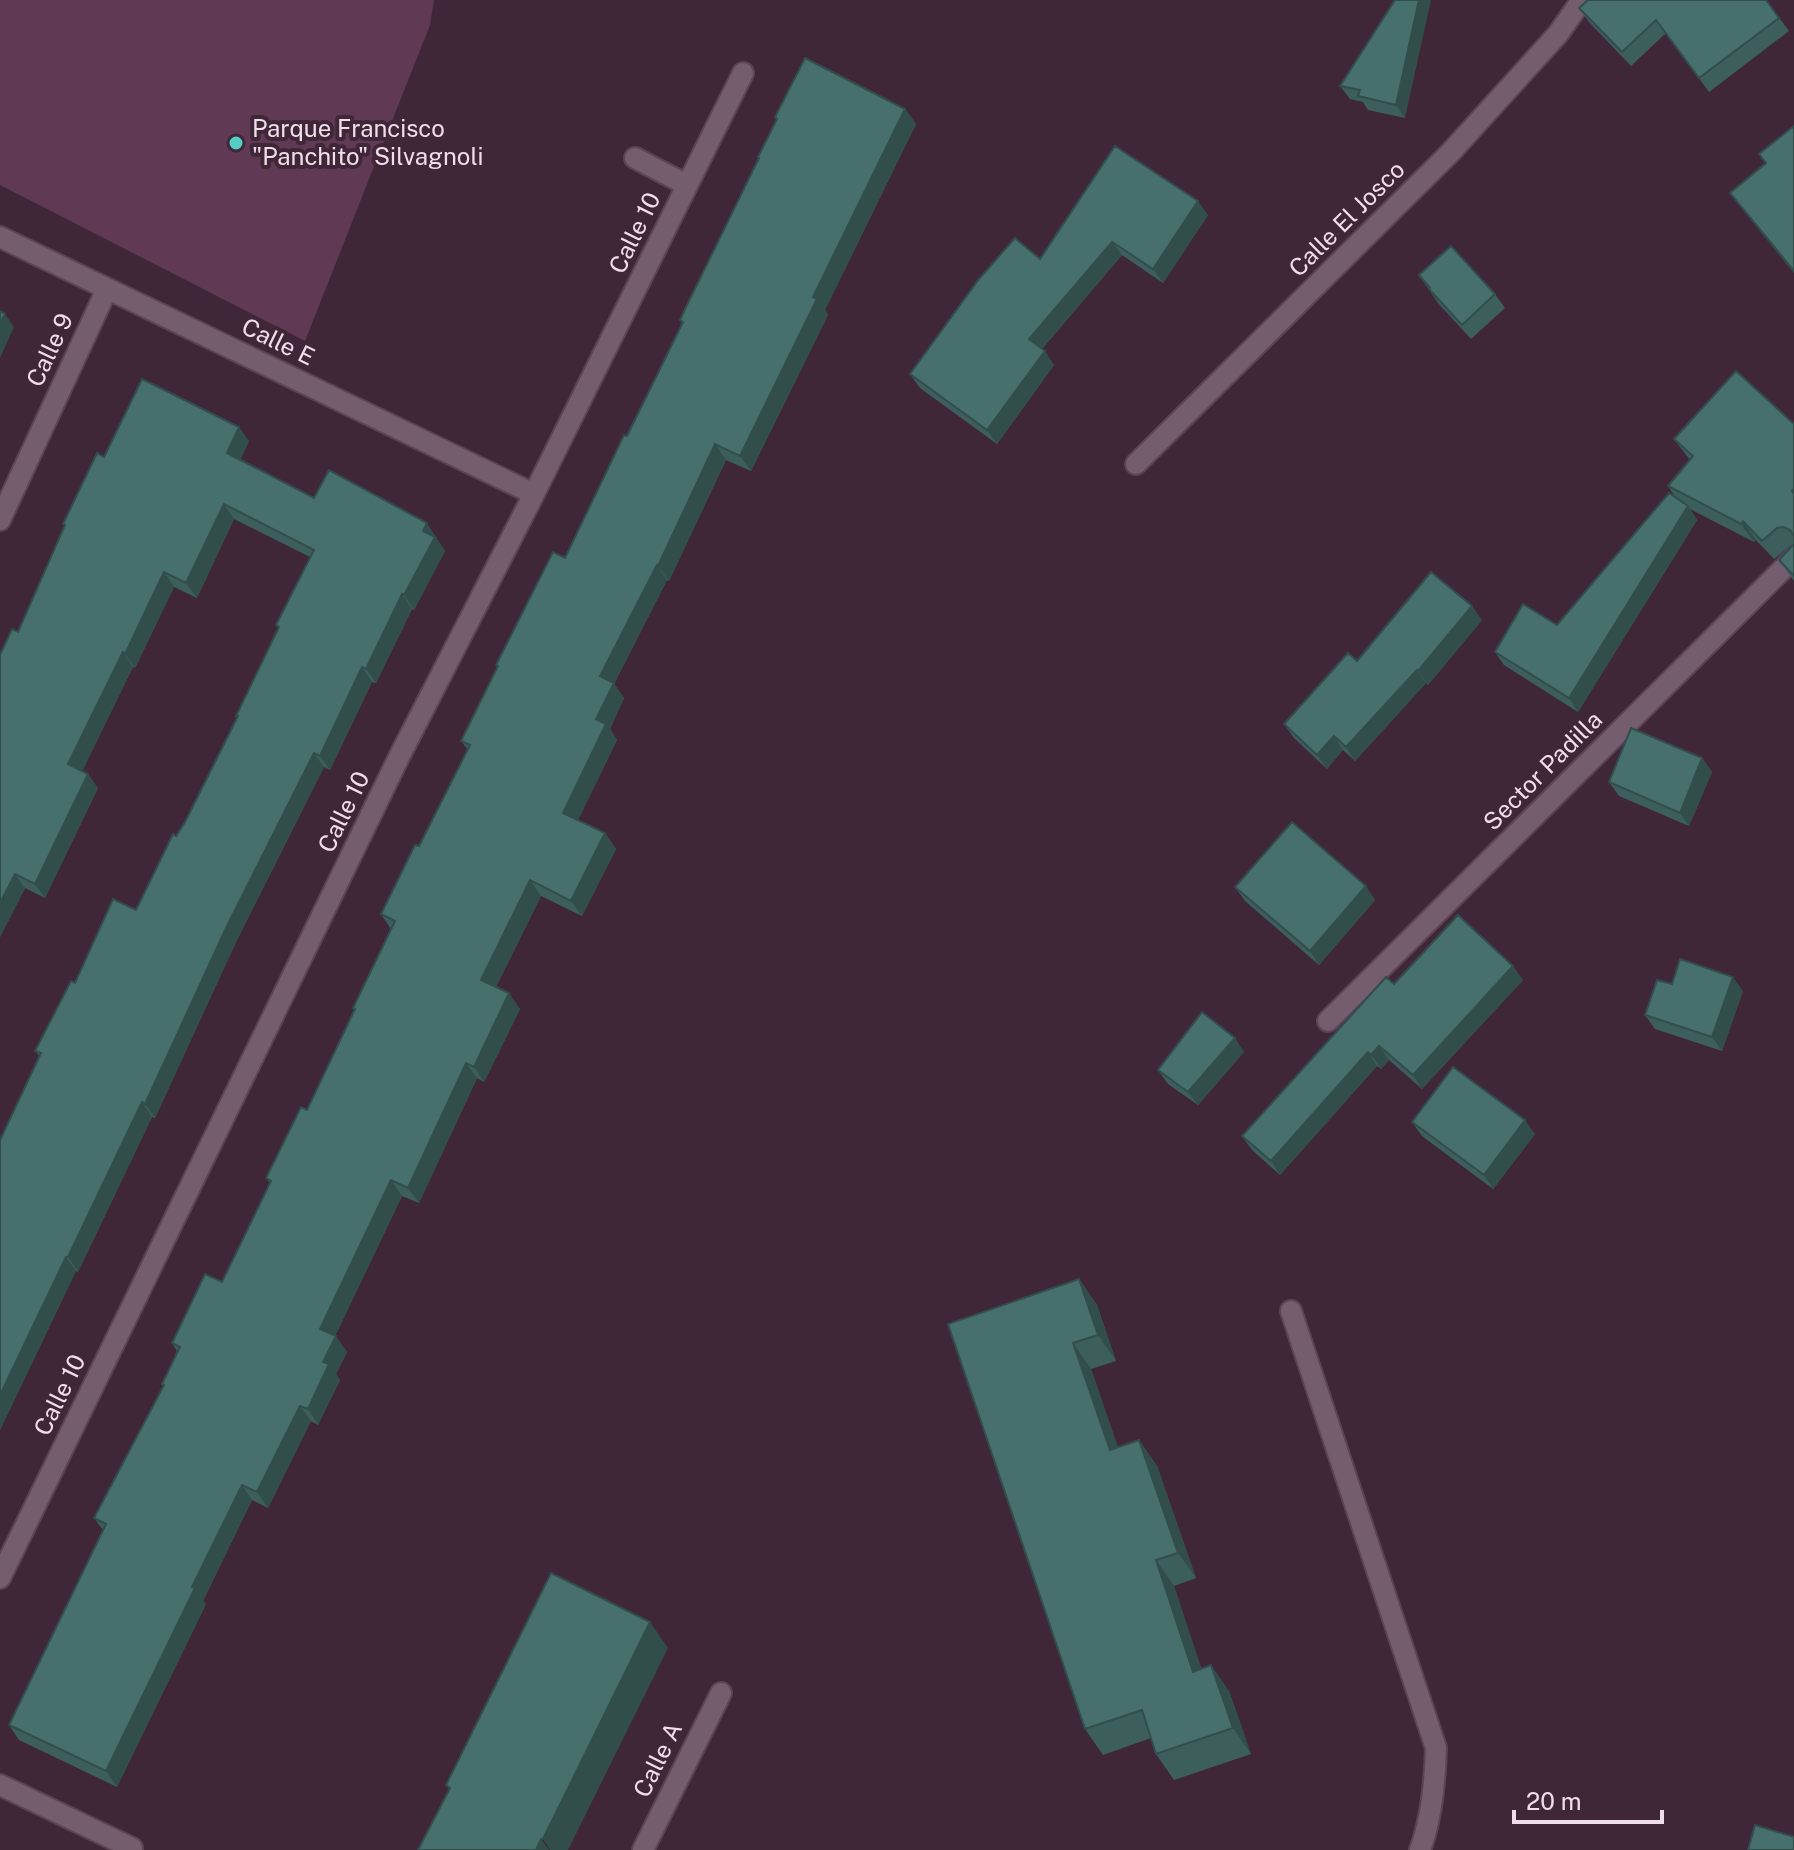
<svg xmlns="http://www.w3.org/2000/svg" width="1794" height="1850" viewBox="0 0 1794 1850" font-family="'Public Sans',sans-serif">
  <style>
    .green { fill: #603954 }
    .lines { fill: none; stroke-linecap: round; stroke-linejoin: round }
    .minor-casing { stroke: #5c4454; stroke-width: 24 }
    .minor { stroke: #745e6d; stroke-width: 20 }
    .wall { fill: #3d5f5c }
    .shaded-wall { fill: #324e4b }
    .building { fill: #476f6b; stroke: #324e4b; stroke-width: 2 }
    .poi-dot { fill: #55cec5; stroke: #402738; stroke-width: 3 }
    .labels { text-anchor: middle; stroke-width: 8; stroke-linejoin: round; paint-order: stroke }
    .poi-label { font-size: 24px; fill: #f0dfea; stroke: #402738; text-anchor: start }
    .street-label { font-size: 24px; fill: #f0dfea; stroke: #402738 }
  </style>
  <rect width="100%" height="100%" fill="#402738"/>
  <path class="green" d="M0 0H434L430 25 305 341 0 185Z"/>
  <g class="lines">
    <g class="minor-casing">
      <path id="minor" d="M635 158 687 185
        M0 237 534 494
        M1136 464 1450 153 1558 34 1582 0
        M0 520 107 289
        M1328 1021 1794 558
        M1291 1311 1436 1748C1435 1782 1432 1818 1420 1850
        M0 1578 399 757 534 494 743 73
        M0 1785 132 1848
        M643 1850 721 1693"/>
    </g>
    <use href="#minor" class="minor"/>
  </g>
  <path class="wall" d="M1395 0 1405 118 1368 110 1363 102 1350 99 1340 86Z
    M1766 0 1789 31 1709 92 1666 33 1631 66 1589 22 1579 8Z
    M905 109 916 124 825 310 828 315 751 471 726 460 669 581 667 580 614 684 624 698 610 729 617 740 578 820 605 833 616 849 582 916 541 896 496 987 520 1009 484 1082 477 1078 419 1203 402 1196 335 1336 347 1352 336 1374 340 1380 318 1425 311 1421 268 1508 252 1500 203 1601 206 1604 117 1787 19 1740 9 1725 103 1530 94 1518 163 1386 162 1384 177 1351 172 1343 222 1282 270 1183 266 1178 307 1110 354 1010 353 1008 391 929 381 914 419 846 468 750 461 741 497 667 496 665 565 558 682 324 680 320Z
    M1794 126V273L1740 206 1730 193 1766 164Z
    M1208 215 1163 283 1122 255 1042 349 1054 365 997 444 920 388 910 374 1040 259Z
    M1419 275 1495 294 1505 308 1471 339 1438 303Z
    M1794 424V581L1779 560 1792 546H1790L1774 559 1756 540 1754 542 1690 509 1697 520 1578 712 1504 665 1495 652 1557 625 1675 497 1668 486 1690 460 1674 439Z
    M249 441 240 460 314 498 437 537 436 539 445 551 414 610 412 609 376 683 372 682 330 770 324 767 236 942 155 1118 152 1117 78 1272 76 1271 0 1430 40 1057 35 1051 75 983 136 910 185 822 237 717 236 716 278 628 276 625 310 557 234 519 197 598 174 587 135 668 133 667 82 771 98 788 45 898 25 888 0 937 18 632 64 526 63 524 104 457Z
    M1482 620 1428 685 1426 683 1355 761 1343 750 1327 769 1294 738 1284 724 1357 661Z
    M1702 758 1712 772 1689 826 1619 796 1609 782Z
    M1235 887 1375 900 1319 965 1245 901Z
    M1523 980 1422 1089 1389 1060 1381 1069 1377 1066 1280 1175 1252 1150 1242 1136 1394 984Z
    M1672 984 1743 991 1722 1051 1655 1029 1645 1015Z
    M1244 1052 1198 1105 1168 1084 1158 1070Z
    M1412 1122 1535 1134 1493 1189 1422 1136Z
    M1079 1279 1097 1305 1116 1361 1091 1369 1118 1448 1139 1440 1157 1466 1196 1578 1174 1586 1201 1669 1229 1691 1251 1754 1174 1780 1156 1754 1151 1738 1103 1755 1085 1729 948 1324Z"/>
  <path class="shaded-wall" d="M1419 0H1431L1405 118 1396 105Z
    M905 109 916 124 825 310 828 315 751 471 740 456 813 297Z
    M1198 201 1208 215 1163 283 1153 269Z
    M1112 242 1122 255 1038 353 1029 339Z
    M0 310 4 316 5 314 14 327 0 358Z
    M1045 351 1054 365 997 444 987 430Z
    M239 427 249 441 237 467 227 453Z
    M715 444 726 460 669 581 658 566Z
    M224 504 234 519 197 598 186 583Z
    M1688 506 1697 520 1578 712 1569 698Z
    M1743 521 1756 540 1754 542 1741 524Z
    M427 523 445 551 414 610 404 595 423 531Z
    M657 565 667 580 614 684 624 698 610 729 617 740 574 828 563 813 596 719 600 676Z
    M164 572 174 587 135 668 125 654Z
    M402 594 412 609 376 683 366 669Z
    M1472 606 1482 620 1428 685 1418 671Z
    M123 652 133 667 79 778 68 764Z
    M362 667 372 682 330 770 320 756Z
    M1417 670 1426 683 1355 761 1346 747Z
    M1334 736 1343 750 1327 769 1317 755Z
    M314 753 324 767 236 942 155 1118 145 1104 226 928Z
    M1702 758 1712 772 1689 826 1680 813Z
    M88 774 98 788 45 898 35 884Z
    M605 833 616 849 582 916 571 901Z
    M15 874 25 888 0 937V903Z
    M530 880 541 896 492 995 481 980Z
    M1366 886 1375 900 1319 965 1310 951Z
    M1513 966 1523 980 1422 1089 1413 1075Z
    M1733 977 1743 991 1722 1051 1712 1037Z
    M509 993 520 1009 484 1082 474 1067Z
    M1235 1038 1244 1052 1198 1105 1188 1092Z
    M1379 1046 1389 1060 1381 1069 1371 1055Z
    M1368 1052 1377 1066 1280 1175 1271 1161Z
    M466 1063 477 1078 419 1203 408 1188Z
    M142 1102 152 1117 78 1272 68 1257Z
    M1525 1120 1535 1134 1493 1189 1484 1175Z
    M391 1180 402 1196 331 1345 320 1329Z
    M66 1257 76 1271 0 1430V1395Z
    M1079 1279 1097 1305 1116 1361 1098 1335Z
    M336 1336 347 1352 336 1374 340 1380 318 1425 308 1409 323 1362Z
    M1073 1343 1091 1369 1128 1476 1110 1450Z
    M300 1406 311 1421 268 1508 257 1492Z
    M1139 1440 1157 1466 1196 1578 1178 1553Z
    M242 1485 252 1500 203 1601 206 1604 117 1787 106 1771 192 1587Z
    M1156 1560 1174 1586 1211 1697 1193 1672Z
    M650 1622 668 1648 568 1850H550L543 1839Z
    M1211 1665 1229 1691 1251 1754 1233 1728Z
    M541 1839 549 1850H536Z"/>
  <path class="building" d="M1395 0H1419L1396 105 1358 96 1360 90 1340 86Z
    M1588 0H1766L1779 18 1699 78 1656 20 1622 52 1579 8Z
    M805 58 905 109 813 297 817 299 740 456 715 444 658 566 657 565 600 676 614 683 596 719 606 724 563 813 605 833 571 901 530 880 481 980 509 993 474 1067 466 1063 408 1188 391 1180 320 1329 336 1336 323 1362 329 1364 308 1409 300 1406 257 1492 242 1485 192 1587 195 1588 106 1771 9 1725 106 1524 94 1518 164 1385 162 1384 180 1347 172 1343 205 1274 222 1282 271 1181 266 1178 301 1107 307 1110 355 1009 353 1008 395 921 381 914 415 845 419 846 470 745 461 741 498 666 496 665 553 552 565 558 624 435 627 436 683 322 680 320 685 309 759 158 758 157 777 119 775 117Z
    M1794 126V271L1730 193 1766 163 1759 154Z
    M1115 146 1198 201 1153 269 1112 242 1029 339 1045 351 987 430 910 374 979 279 1015 238 1040 259Z
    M1451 246 1495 294 1462 325 1429 289 1430 288 1419 275Z
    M0 311 5 314 0 324Z
    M1736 371 1794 424V489L1792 491 1794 494V576L1779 560 1794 544V536L1790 530 1784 527 1777 528 1762 541 1743 521 1741 524 1668 486 1693 456 1674 439Z
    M142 379 239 427 227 453 314 498 329 470 427 523 423 531 435 537 404 595 402 594 366 669 362 667 320 756 314 753 226 928 145 1104 142 1102 68 1257H66L0 1395V1140L41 1053 35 1051 71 981 75 983 113 899 136 910 173 834 176 836 185 822 238 716H236L279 627 276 625 314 550 224 504 186 583 164 572 125 654 123 652 68 764 88 774 35 884 15 874 0 903V655L12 629 18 632 65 525 63 524 97 453 104 457Z
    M1669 493 1688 506 1569 698 1495 652 1523 604 1557 625Z
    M1431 572 1472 606 1418 671 1417 670 1346 747 1334 736 1317 755 1284 724 1348 653 1357 661Z
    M1631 728 1702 758 1680 813 1609 782Z
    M1292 822 1366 886 1310 951 1235 887Z
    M1458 915 1513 966 1413 1075 1379 1046 1371 1055 1368 1052 1271 1161 1242 1136 1386 977 1394 984Z
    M1680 959 1733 977 1712 1037 1645 1015 1657 980 1672 984Z
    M1202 1012 1235 1038 1188 1092 1158 1070Z
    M1453 1067 1525 1120 1484 1175 1412 1122Z
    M1079 1279 1098 1335 1073 1343 1110 1450 1139 1440 1178 1553 1156 1560 1193 1672 1211 1665 1233 1728 1156 1754 1142 1710 1085 1729 948 1324Z
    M551 1573 650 1622 543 1839H541L536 1850H418L450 1788 446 1785Z
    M1755 1825 1794 1837V1850H1748Z"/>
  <circle class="poi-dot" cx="236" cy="143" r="8"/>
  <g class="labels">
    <g class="poi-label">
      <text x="252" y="137">Parque Francisco<tspan x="252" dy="28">"Panchito" Silvagnoli</tspan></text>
    </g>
    <g class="street-label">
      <text transform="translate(1347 219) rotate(-45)" y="8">Calle El Josco</text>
      <text transform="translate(635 233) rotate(-64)" y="8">Calle 10</text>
      <text transform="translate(278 342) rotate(26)" y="8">Calle E</text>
      <text transform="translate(50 350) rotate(-65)" y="8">Calle 9</text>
      <text transform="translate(1543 771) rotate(-45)" y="8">Sector Padilla</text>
      <text transform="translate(344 812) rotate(-64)" y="8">Calle 10</text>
      <text transform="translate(60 1395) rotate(-64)" y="8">Calle 10</text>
      <text transform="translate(658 1760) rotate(-64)" y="8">Calle A</text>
    </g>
  </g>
  <path d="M1514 1810v12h148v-12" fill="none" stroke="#f0dfea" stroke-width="4"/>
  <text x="1526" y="1810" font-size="24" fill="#f0dfea" stroke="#402738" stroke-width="6" paint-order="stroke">20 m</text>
</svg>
